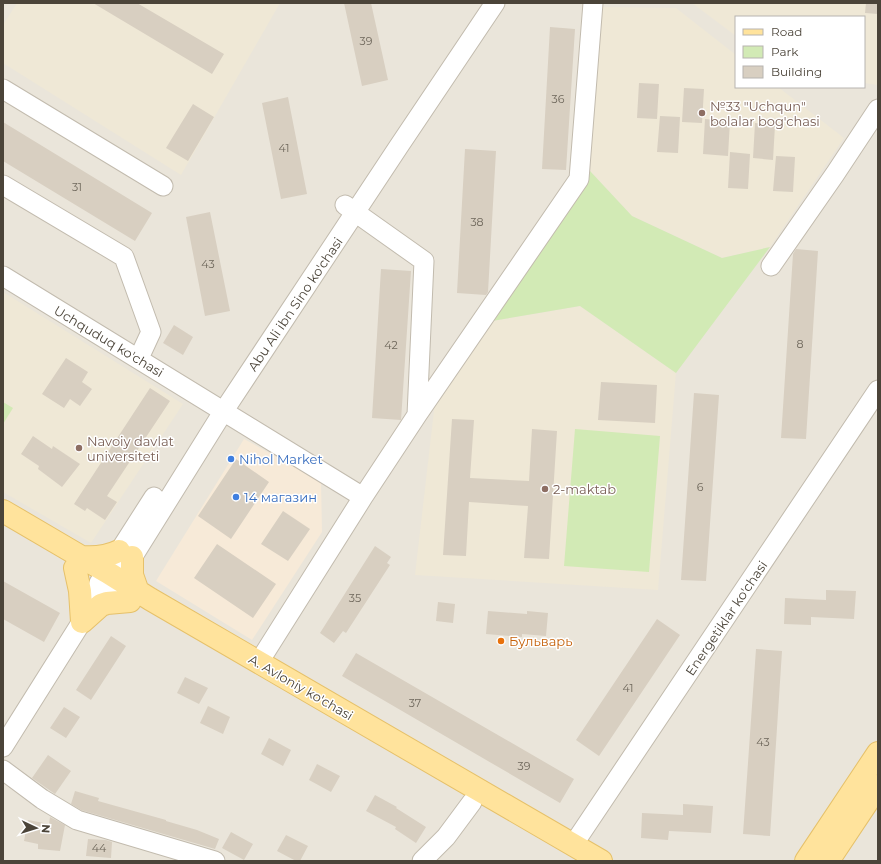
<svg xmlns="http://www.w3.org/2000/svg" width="881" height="864" viewBox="0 0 881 864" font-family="Montserrat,sans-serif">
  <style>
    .residential { fill: #eae5da; fill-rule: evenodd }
    .commercial { fill: #f7ead8 }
    .education { fill: #efe8d6 }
    .green { fill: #d2eab5 }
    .building { fill: #d8cfc1 }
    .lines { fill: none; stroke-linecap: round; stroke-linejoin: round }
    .minor-casing { stroke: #c2bbae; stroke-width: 21 }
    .major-casing { stroke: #e6c16a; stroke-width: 24 }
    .minor { stroke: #fff; stroke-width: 19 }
    .major { stroke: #ffe39c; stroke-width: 22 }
    .education-dot { fill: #8d6e63; stroke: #fff; stroke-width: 1.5 }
    .shop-dot { fill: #3f7fe0; stroke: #fff; stroke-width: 1.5 }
    .food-dot { fill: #e8710a; stroke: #fff; stroke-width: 1.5 }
    .labels { text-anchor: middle; stroke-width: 3; stroke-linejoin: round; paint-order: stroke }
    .number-label { font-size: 11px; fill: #6e675b }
    .education-label { font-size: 13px; fill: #785e54; stroke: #fff; text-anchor: start }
    .street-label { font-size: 13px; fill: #4b4439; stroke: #fff }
    .shop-label { font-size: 13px; fill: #366cbe; stroke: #fff; text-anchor: start }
    .food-label { font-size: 13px; fill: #c56008; stroke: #fff; text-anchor: start }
  </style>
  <rect width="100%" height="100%" fill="#f6f3ec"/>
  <path class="residential" d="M3 3H878V861H3ZM736 17H864V87H736Z"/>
  <path class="commercial" d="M244 439 321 481 322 532 252 640 156 581Z"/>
  <path class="education" d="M17 3H280L181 175 3 63V25Z
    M692 3H878V85L864 83V17H736V36Z
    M600 7 676 8 736 55V87H778L844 138 770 247 722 258 632 216 590 171Z
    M3 292 183 404 91 543 3 492Z
    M580 306 676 373 658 590 415 575 435 402 492 321Z"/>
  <path class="green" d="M590 171 632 216 722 258 770 247 676 373 580 306 492 321Z
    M3 402 13 408 3 424Z
    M575 429 660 436 649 572 564 566Z"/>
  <path class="building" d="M93 3H137L224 54 212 74Z
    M344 3H371L388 80 362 86Z
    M866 3H878V14L865 13Z
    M550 27 575 29 566 170 542 169Z
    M639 83 659 84 657 119 637 118Z
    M684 88 704 89 702 123 682 122Z
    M288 97 307 194 281 199 262 103Z
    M193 104 214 117 188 161 166 148Z
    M660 116 680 117 678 153 657 152Z
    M705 119 730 121 728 156 703 154Z
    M3 122 152 213 135 241 3 161Z
    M755 123 775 125 773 160 753 158Z
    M465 149 496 151 488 292 486 295 457 293Z
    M730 152 750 154 748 189 728 188Z
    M776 156 795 157 793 192 773 191Z
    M210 212 230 311 205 316 186 217Z
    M796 249 818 251 806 439 781 438 793 254Z
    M381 269 411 271 401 420 372 418Z
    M174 325 193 337 183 355 163 343Z
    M66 358 88 372 82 382 92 389 80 406 70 399 64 408 42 394Z
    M601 382 657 385 655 423 598 420Z
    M150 388 170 401 107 496 117 502 105 520 87 508 85 511 74 504Z
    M694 393 719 395 706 581 681 580Z
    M452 419 474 420 470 478 529 481 532 429 557 431 549 559 524 558 528 506 469 502 466 556 443 555Z
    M33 436 52 449 53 446 80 464 62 487 38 469 39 466 21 454Z
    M236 459 269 482 231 539 198 516Z
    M283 511 310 529 288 561 261 544Z
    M217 544 276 584 253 618 194 578Z
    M375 546 391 557 387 563 390 565 346 633 343 631 334 643 320 633Z
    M3 581 60 613 44 642 3 619Z
    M826 590 856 591 854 619 811 617V625L784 624 785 598 826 600Z
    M438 602 455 604 453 623 436 621Z
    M488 611 527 614V611L548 613 546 636 522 634V637L486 634Z
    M657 619 680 635 599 756 576 740Z
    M111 636 126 646 91 700 76 690Z
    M756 649 782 651 770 836 743 834Z
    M356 653 574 779 560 803 342 676Z
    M185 677 208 688 199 704 177 693Z
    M208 706 230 717 223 734 200 723Z
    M64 707 80 717 66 738 50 728Z
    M269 738 291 750 283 766 261 754Z
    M48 755 71 771 55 794 32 778Z
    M317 764 340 776 331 792 309 780Z
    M75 791 99 798 98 801 166 820V821L197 830 219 839 215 849 81 810 71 804Z
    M375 795 397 807 396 808 426 827 416 843 395 829 396 827 366 811Z
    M683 804 713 806 711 833 669 831 668 840 641 838 642 813 683 815Z
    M50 817 65 825 60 851 38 849V844L24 841 28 820 49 824Z
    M231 832 253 844 244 860 222 848Z
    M286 835 308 846 300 861H296L277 851Z
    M88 839 106 840 112 842 111 858 86 856Z"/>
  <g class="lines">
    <g class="minor-casing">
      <path id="minor" d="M3 89 163 186
        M3 185 124 257 151 332 139 358
        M345 205 424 261 417 415
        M771 266 835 174 878 109
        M3 276C124 349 243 424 363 497
        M94 603 99 583 154 497
        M259 662 363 497 417 415 579 179 593 3
        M3 747 86 615 94 603 112 590 223 412 399 146 495 3
        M3 770 42 799 77 820 215 861
        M573 845 878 390
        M422 861 446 837 472 802"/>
    </g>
    <g class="major-casing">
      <path id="major" d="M3 511 107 572 150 599 601 861
        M82 557C96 558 107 557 119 551
        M132 557V575L138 592
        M75 568 80 591 82 622 101 605 107 603 130 601
        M806 861 878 753
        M828 861 878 786"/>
    </g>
    <use href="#minor" class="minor"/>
    <use href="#major" class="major"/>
  </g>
  <g class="education-dot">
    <circle cx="702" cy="113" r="4"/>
    <circle cx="79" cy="448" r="4"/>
    <circle cx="545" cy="489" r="4"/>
  </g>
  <g class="shop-dot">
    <circle cx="231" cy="459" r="4"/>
    <circle cx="236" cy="497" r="4"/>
  </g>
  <circle class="food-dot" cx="501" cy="641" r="4"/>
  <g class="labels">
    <g class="number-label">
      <text x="366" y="45">39</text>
      <text x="558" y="103">36</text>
      <text x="284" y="152">41</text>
      <text x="77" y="191">31</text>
      <text x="477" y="226">38</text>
      <text x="208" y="268">43</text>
      <text x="800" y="348">8</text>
      <text x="391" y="349">42</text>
      <text x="700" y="491">6</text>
      <text x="355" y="602">35</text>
      <text x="628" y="692">41</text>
      <text x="415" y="707">37</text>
      <text x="763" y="746">43</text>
      <text x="524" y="770">39</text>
      <text x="99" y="852">44</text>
    </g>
    <g class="education-label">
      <text x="710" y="111">№33 "Uchqun"<tspan x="710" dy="15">bolalar bog'chasi</tspan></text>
      <text x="87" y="446">Navoiy davlat<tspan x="87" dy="15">universiteti</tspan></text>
      <text x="553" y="494">2-maktab</text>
    </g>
    <g class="street-label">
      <text transform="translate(295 304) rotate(-56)" y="5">Abu Ali ibn Sino ko'chasi</text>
      <text transform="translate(109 341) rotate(31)" y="5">Uchquduq ko'chasi</text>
      <text transform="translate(726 618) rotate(-56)" y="5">Energetiklar ko'chasi</text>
      <text transform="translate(301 687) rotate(30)" y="5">A. Avloniy ko'chasi</text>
    </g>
    <g class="shop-label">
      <text x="239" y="464">Nihol Market</text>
      <text x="244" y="502">14 магазин</text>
    </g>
    <g class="food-label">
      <text x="509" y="646">Бульварь</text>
    </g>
  </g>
  <rect width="881" height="864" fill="none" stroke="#4b4439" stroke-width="8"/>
  <rect x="735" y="16" width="130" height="72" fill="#ffffff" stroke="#b7b4b0"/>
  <rect x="743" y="29" width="20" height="6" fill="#ffe39c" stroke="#b7b4b0"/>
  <text x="771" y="36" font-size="12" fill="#4b4439">Road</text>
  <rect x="743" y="46" width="20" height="12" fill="#d2eab5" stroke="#b7b4b0"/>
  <text x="771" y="56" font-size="12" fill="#4b4439">Park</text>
  <rect x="743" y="66" width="20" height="12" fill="#d8cfc1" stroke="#b7b4b0"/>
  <text x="771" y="76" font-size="12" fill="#4b4439">Building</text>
  <g transform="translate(36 828) rotate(94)" stroke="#ffffff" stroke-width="3" paint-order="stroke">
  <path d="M0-3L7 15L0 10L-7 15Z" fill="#4b4439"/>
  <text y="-6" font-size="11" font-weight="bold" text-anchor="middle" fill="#4b4439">N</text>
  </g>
</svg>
